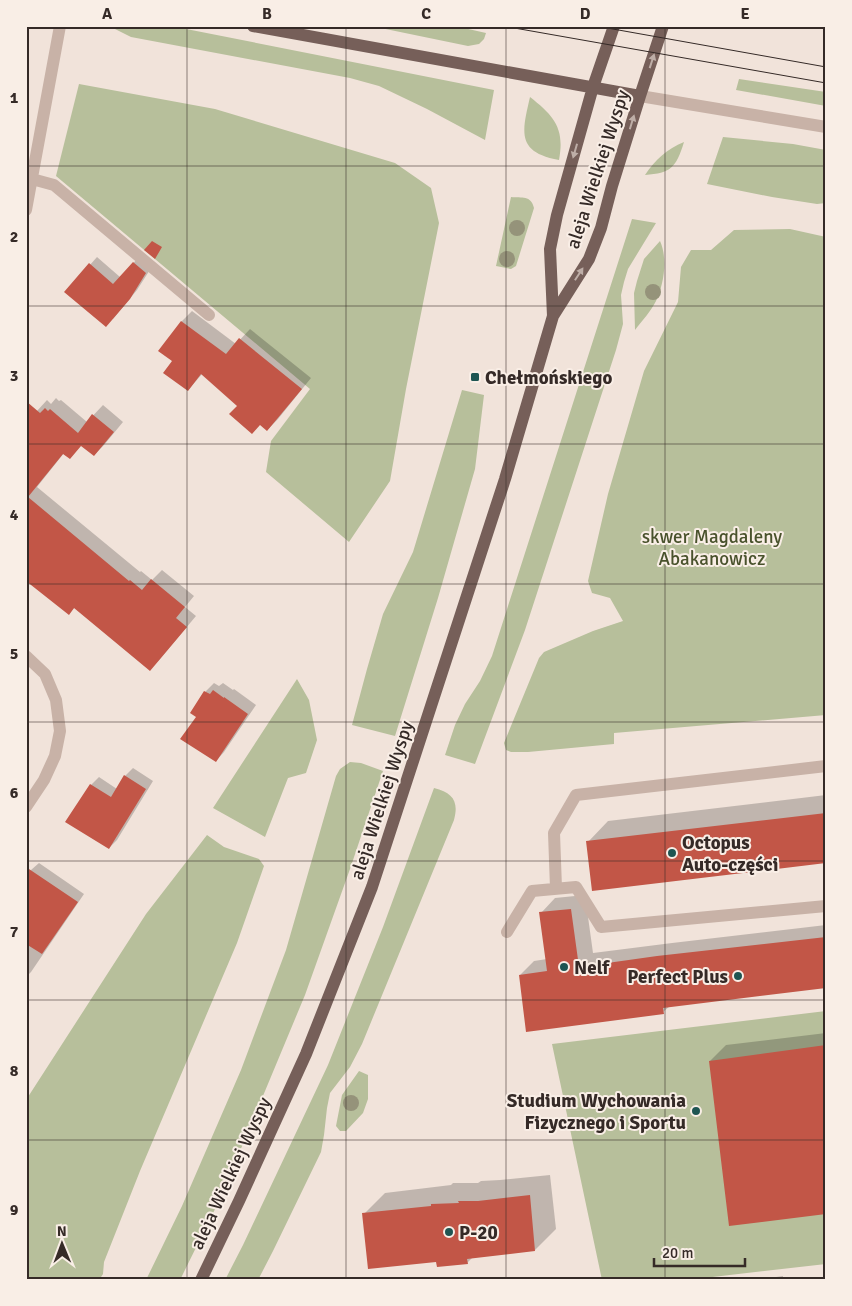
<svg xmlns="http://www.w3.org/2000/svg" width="852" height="1306" viewBox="0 0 852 1306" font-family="Signika,sans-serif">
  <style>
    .green { fill: #b7bf9b }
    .shadow { fill: #0003 }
    .building { fill: #c25647 }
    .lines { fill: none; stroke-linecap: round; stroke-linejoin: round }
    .minor { stroke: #c8b2a7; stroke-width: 12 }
    .major { stroke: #765f59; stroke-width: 12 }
    .tram { stroke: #352a27; stroke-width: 1 }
    .tree { fill: #95937a }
    .oneway { fill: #beaea7 }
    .grid { fill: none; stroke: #352a27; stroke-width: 1; stroke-opacity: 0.55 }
    .poi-dot { fill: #1e5552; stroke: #f9eee6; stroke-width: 2 }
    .labels { text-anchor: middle; stroke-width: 4; stroke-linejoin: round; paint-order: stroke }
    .street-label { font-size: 19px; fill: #352a27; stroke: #f9eee6 }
    .poi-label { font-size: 19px; font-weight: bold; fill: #352a27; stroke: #f9eee6; text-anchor: start }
    .park-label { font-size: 19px; fill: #49522c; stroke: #f9eee6 }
    .neatline { fill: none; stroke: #352a27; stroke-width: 2 }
    .grid-label { font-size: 16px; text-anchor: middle; font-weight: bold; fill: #352a27 }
  </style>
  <rect width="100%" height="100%" fill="#f1e3da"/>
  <path class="green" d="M109 26H171L494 90 485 140 427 109 379 86 350 78 131 37Z
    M371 26H455L486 33 484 39 479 44 468 46Z
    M739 79 826 92V106L736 90Z
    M79 84 215 109 395 163 431 188 439 223 406 389 390 481 349 542 266 472 271 441 310 389 56 176Z
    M530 97C554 116 565 128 559 160 516 152 522 132 530 97Z
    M723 137 793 144 826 150V203L817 204 772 197 707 184Z
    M684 142C676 168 671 173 645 175 655 160 667 149 684 142Z
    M511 197C522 198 531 195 534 208L516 266 511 269 496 266Z
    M632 219 656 223 628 269 624 282 621 295 623 324 616 350 525 630 475 764 445 755 455 725 465 704 480 681 492 656Z
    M790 229 826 237V715L614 733V744L528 752H511L506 750 504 743 539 658 544 652 593 631 623 621 610 598 592 593 588 581 608 494 644 371 678 302 681 267 691 250H711L734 230Z
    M660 241C668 259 664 284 656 301 651 311 642 321 635 330L634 293 637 281 644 259Z
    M462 390 484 395 475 469 438 598 395 736 352 725 367 669 383 614 413 552Z
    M297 679 309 700 317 740 306 773 288 778 265 837 213 808Z
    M350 762 361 763 383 771 350 869 305 995 220 1199 180 1280H146L182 1206 241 1070 286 950 336 776 340 769Z
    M434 788C453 793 459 801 454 820L362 1044 350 1067 330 1093 327 1108 324 1135 321 1152 273 1251 258 1280H225L243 1245 328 1065 383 927Z
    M207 835 224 847 259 859 264 866 237 943 140 1171 104 1262 103 1274 99 1280H26V1100L146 914Z
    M826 1011V1264L704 1278V1280H602L552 1044Z
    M359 1071 368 1075V1099L363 1113 346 1131H340L336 1126 342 1095Z"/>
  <path class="shadow" d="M141 255 153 265 137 290 113 319 66 292 97 257 120 277Z
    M192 311 236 344 250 329 311 378 278 419 267 430 238 406 203 373 188 390 174 361 160 351 182 321Z
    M56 398 59 401 61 400 87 422 103 405 123 422 104 445 94 455 82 445 64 453 37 487 140 572 141 571 152 580 162 570 194 596 185 607 196 616 160 659 150 669 75 607 69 614 26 580V423L47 400 51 404Z
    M214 683 219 686 223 683 233 690 234 689 256 705 224 752 216 761 198 716 205 692Z
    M133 768 153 781 117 840 109 848 67 822 91 785 99 777 117 789 125 776Z
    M826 795V862L588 842 608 821Z
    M39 863 84 894 31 972 26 977V878L31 870Z
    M585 895 593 953 672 943 826 925V987L670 1006 663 1012 520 975 534 961 547 959 541 913 555 898Z
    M826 1033V1213L710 1061 726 1045Z
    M550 1175 556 1229 535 1250 473 1257 467 1263 437 1261 364 1214 385 1193 451 1185 453 1183H478L481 1181 500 1180Z
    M783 1276V1280H755Z"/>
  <path class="building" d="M152 241 162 247 155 259 144 250Z
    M133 262 146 273 130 299 106 327 64 292 89 263 113 284Z
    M181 321 226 354 239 338 302 389 267 431 260 425 252 434 229 414 237 406 201 374 188 391 163 373 172 361 158 351Z
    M26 401 40 413 45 408 48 411 50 409 78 433 92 414 114 432 94 456 81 446 70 459 63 454 28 497 129 581 130 580 142 590 151 579 185 607 176 618 187 627 150 671 74 608 69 615 26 581Z
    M213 690 224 698V697L248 714 216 762 180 739 196 717 190 713 204 691 210 694Z
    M124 775 146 789 109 849 65 822 90 784 111 797Z
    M826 813V863L592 891 586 841Z
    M26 867 78 902 42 954 26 944Z
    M571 909 579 967 657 956 826 937V988L663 1008 664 1014 526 1032 519 975 547 971 539 912Z
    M826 1045V1214L729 1226 709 1061Z
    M530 1195 535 1251 467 1259 468 1264 437 1267 436 1262 368 1269 362 1213 431 1206V1204L459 1203 458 1201H478Z"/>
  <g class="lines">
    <path class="minor" d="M640 96 826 127
      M32 179 54 185 209 315
      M26 210 60 26
      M26 656 45 674 56 700 60 731 55 756 44 780 26 807
      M556 888 554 833 576 795 826 766
      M507 932 532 891 576 887 601 927 826 906"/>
    <path class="major" d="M253 26 640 96
      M553 316 550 249 557 215 593 87 614 26
      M201 1280 239 1201 306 1054 372 887 505 479 553 316 589 259 601 228 612 186 640 96 663 26"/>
    <path class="tram" d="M503 26 826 83
      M596 26 826 67"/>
  </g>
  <g class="tree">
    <circle cx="517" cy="228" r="8"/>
    <circle cx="507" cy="259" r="8"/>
    <circle cx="653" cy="292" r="8"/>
    <circle cx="351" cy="1103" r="8"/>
  </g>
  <defs><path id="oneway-solid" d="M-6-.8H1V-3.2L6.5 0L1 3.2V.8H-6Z" transform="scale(1.25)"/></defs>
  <g class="oneway">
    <use href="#oneway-solid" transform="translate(652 61) rotate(-72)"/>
    <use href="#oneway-solid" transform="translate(632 122) rotate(-73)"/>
    <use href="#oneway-solid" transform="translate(575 151) rotate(106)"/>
    <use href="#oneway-solid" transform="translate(579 274) rotate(-57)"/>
  </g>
  <path class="grid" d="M187 26V1280M346 26V1280M506 26V1280M665 26V1280M26 166H826M26 306H826M26 444H826M26 584H826M26 722H826M26 861H826M26 1000H826M26 1140H826"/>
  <g class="poi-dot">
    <rect x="470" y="372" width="10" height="10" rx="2.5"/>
    <circle cx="672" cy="853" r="5"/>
    <circle cx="564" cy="967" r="5"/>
    <circle cx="738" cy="976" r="5"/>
    <circle cx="696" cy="1111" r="5"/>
    <circle cx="449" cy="1232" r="5"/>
  </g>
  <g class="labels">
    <g class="street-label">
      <text transform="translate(597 169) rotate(-72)" y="7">aleja Wielkiej Wyspy</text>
      <text transform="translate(381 800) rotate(-72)" y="7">aleja Wielkiej Wyspy</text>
      <text transform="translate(230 1173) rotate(-65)" y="7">aleja Wielkiej Wyspy</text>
    </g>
    <g class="poi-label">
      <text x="485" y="384">Chełmońskiego</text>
      <text x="682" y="849">Octopus<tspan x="682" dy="22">Auto-części</tspan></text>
      <text x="574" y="974">Nelf</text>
      <text x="728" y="983" text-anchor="end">Perfect Plus</text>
      <text x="686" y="1107" text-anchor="end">Studium Wychowania<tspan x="686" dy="22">Fizycznego i Sportu</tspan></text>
      <text x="459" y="1239">P-20</text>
    </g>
    <g class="park-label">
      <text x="712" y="543">skwer Magdaleny<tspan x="712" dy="22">Abakanowicz</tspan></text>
    </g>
  </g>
  <rect width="852" height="1306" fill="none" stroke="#f9eee6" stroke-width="55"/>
  <g transform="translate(62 1244) rotate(359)" stroke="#f9eee6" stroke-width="4" paint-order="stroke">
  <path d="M0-4L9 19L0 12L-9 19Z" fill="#352a27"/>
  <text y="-8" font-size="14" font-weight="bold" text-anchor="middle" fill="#352a27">N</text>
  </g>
  <path d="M654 1258v8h91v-8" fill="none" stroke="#352a27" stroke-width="2.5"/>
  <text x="662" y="1258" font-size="15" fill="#352a27" stroke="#f9eee6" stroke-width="4" paint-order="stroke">20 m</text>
  <rect x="28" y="28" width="796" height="1250" class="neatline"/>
  <g class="grid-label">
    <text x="107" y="19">A</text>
    <text x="267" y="19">B</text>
    <text x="426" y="19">C</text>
    <text x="585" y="19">D</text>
    <text x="745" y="19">E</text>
    <text x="14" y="103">1</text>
    <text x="14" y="242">2</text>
    <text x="14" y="381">3</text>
    <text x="14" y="520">4</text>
    <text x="14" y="659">5</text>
    <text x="14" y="798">6</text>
    <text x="14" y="937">7</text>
    <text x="14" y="1076">8</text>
    <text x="14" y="1215">9</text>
  </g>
</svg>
